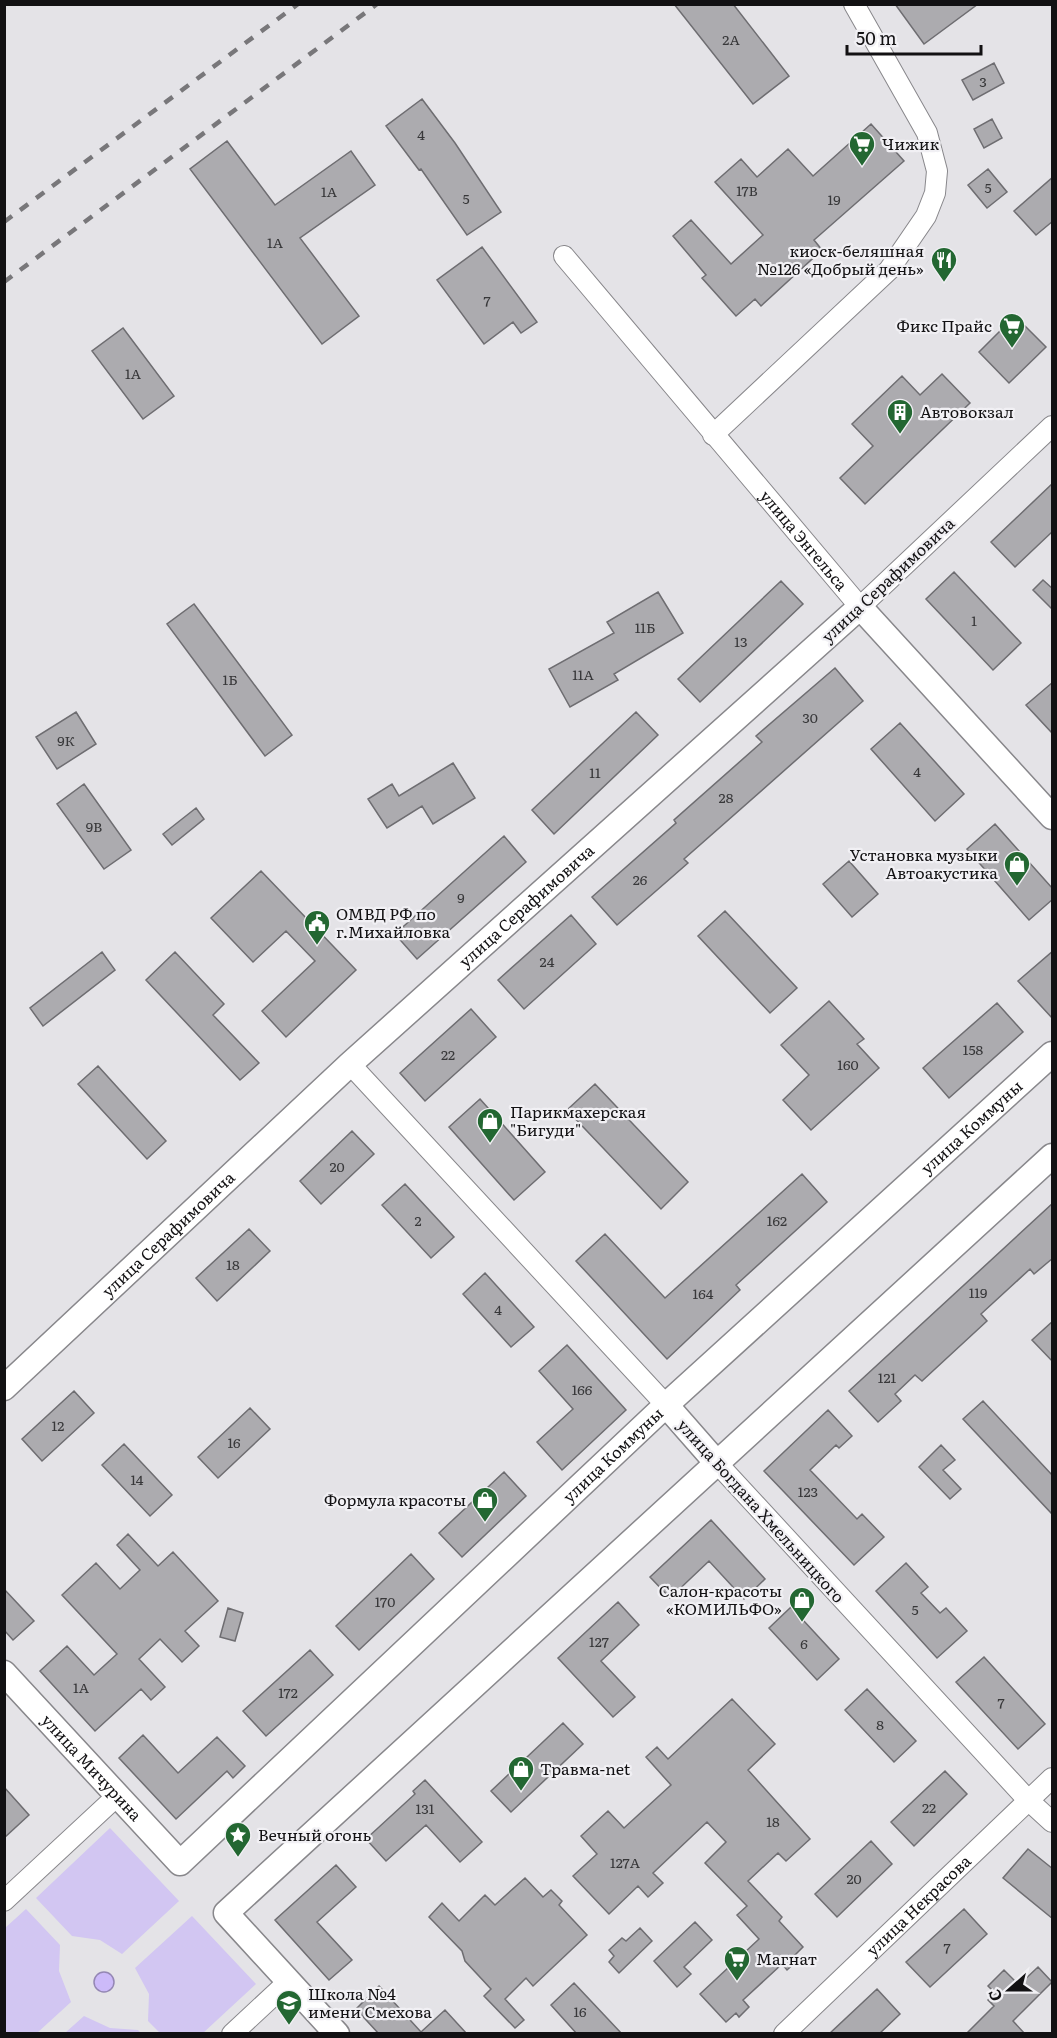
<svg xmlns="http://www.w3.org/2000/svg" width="1057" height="2038" viewBox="0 0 1057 2038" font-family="Literata,serif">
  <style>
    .green { fill: #d2c6f2 }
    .water { fill: #ccbaf9; stroke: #9487b4; stroke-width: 1.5 }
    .building { fill: #acabaf; stroke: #6e6d71; stroke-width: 1.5 }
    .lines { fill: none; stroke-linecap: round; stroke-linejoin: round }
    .minor-casing { stroke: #88878b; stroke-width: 22 }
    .tertiary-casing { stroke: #88878b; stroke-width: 27 }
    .minor { stroke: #fff; stroke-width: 20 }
    .tertiary { stroke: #fff; stroke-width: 24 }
    .rail { stroke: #78777a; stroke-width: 4.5; stroke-dasharray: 10 10; stroke-linecap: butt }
    .labels { text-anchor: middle; stroke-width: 4.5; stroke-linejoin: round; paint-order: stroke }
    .number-label { font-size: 14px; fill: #38383a }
    .poi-label { font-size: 16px; fill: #121113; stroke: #f1f0f4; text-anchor: start }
    .street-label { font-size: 16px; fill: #121113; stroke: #f1f0f4 }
  </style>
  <rect width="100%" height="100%" fill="#e4e3e7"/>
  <path class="green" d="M110 1828 179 1901 122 1954 100 1940 72 1936 36 1898Z
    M26 1909 60 1945 59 1971 71 2002 37 2033H7L4 2031 5 1928Z
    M192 1916 256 1984 203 2033H160L148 2021 149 1994 135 1968Z
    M84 2016 110 2028 138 2030 141 2033H65Z"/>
  <path class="water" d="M94 1982a10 10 0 1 1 20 0a10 10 0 1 1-20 0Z"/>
  <path class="building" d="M674 4H733L789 76 753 104Z
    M895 4H978L924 44Z
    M994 63 1004 83 973 100 962 80Z
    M422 99 455 143 501 212 467 235 421 169 419 170 386 126Z
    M992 119 1002 138 984 148 974 129Z
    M871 124 904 161 814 240 822 250 761 306 755 299 736 316 702 278 706 275 673 236 691 220 731 264 763 235 715 182 741 159 757 177 788 149 813 176Z
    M227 141 275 205 351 151 375 185 300 238 359 316 322 344 190 169Z
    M988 169 1007 192 987 208 968 185Z
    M1053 177V221L1036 235 1014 211Z
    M482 247 537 322 521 333 513 322 484 344 437 280Z
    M1015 316 1046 347 1009 383 979 352Z
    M123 328 174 396 143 419 92 351Z
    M942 374 970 403 865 504 840 478 873 446 852 424 902 376 920 395Z
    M1053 483V531L1015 567 991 542Z
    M954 572 1021 643 993 670 926 599Z
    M1043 580 1053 589V610L1033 590Z
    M781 581 803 604 700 702 678 679Z
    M658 592 683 633 614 674 618 680 570 707 549 669 614 633 607 622Z
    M194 604 292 735 265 756 167 624Z
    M835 668 863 701 684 859 688 863 617 925 592 897 676 823 674 820 762 742 756 736Z
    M1053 682V734L1026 705Z
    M76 712 96 744 57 769 36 737Z
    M636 712 658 735 554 834 532 810Z
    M900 723 964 794 935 821 871 749Z
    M453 763 475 798 433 824 422 806 387 828 368 799 392 784 399 796Z
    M84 784 131 850 104 869 57 804Z
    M196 808 204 819 172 845 163 834Z
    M995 824 1053 889V899L1029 920 967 849Z
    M504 836 526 862 417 959 395 934Z
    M849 861 878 894 852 917 823 884Z
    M261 871 356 970 286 1037 262 1011 315 961 286 931 253 962 211 918Z
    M725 911 797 988 770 1013 698 936Z
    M571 915 596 944 524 1009 498 980Z
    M1053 951V1019L1018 981Z
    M102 952 115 970 43 1026 30 1008Z
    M175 952 224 1004 213 1015 259 1063 240 1080 146 980Z
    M829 1001 864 1039 857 1044 879 1068 811 1130 783 1100 809 1075 781 1045Z
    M997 1003 1023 1032 949 1098 923 1068Z
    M471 1009 496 1037 425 1101 400 1073Z
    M98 1066 166 1141 147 1159 78 1084Z
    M595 1084 688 1182 661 1209 567 1110Z
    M480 1099 545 1172 514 1200 449 1127Z
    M352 1131 374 1154 321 1204 300 1181Z
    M802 1174 827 1202 736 1285 740 1290 667 1359 576 1261 605 1234 665 1298Z
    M405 1184 454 1237 431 1258 382 1205Z
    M1053 1203V1258L1034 1274 1030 1269 981 1314 987 1321 922 1381 915 1375 895 1394 901 1401 878 1422 849 1391Z
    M249 1229 270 1251 217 1301 196 1278Z
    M485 1273 534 1327 511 1347 463 1294Z
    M1053 1321V1362L1032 1340Z
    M567 1345 626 1410 562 1470 537 1442 573 1409 539 1371Z
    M74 1391 94 1413 42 1461 22 1439Z
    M983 1401 1053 1476V1515L963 1419Z
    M250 1408 270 1429 218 1478 198 1457Z
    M828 1410 852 1436 839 1448 836 1445 810 1470 857 1519 862 1514 884 1537 854 1565 764 1471Z
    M124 1444 172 1495 150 1516 102 1465Z
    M941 1445 955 1460 943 1470 961 1489 950 1499 919 1467Z
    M504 1472 526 1496 462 1557 439 1533Z
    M711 1520 765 1579 744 1599 709 1561 670 1598 650 1577Z
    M128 1534 158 1566 173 1552 218 1601 185 1631 199 1646 182 1662 160 1639 139 1659 165 1687 151 1700 141 1689 95 1731 40 1671 67 1646 94 1675 117 1654 62 1595 96 1563 120 1589 140 1570 117 1545Z
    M411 1554 434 1579 359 1650 336 1626Z
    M906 1563 928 1587 921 1593 940 1613 946 1608 967 1631 937 1658 876 1591Z
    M4 1589 34 1621 13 1640 4 1630Z
    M618 1602 639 1625 601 1661 635 1697 613 1717 558 1658Z
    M791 1607 839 1659 817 1680 769 1628Z
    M228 1608 243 1613 235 1641 220 1637Z
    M310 1650 333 1675 266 1736 243 1711Z
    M984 1657 1045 1724 1018 1749 956 1682Z
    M867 1689 916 1741 894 1762 845 1710Z
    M732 1699 775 1744 748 1770 810 1839 786 1861 778 1853 748 1881 782 1917 779 1921 803 1947 794 1956 798 1960 787 1970 782 1964 743 2000 749 2007 739 2017 736 2013 726 2022 700 1994 759 1939 737 1915 747 1906 705 1863 726 1842 707 1822 653 1873 663 1883 648 1897 638 1886 609 1914 573 1876 597 1854 581 1836 608 1811 624 1828 671 1785 646 1757 657 1747 668 1759Z
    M563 1723 583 1744 511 1812 491 1791Z
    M143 1735 178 1773 217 1737 245 1766 233 1778 227 1771 176 1819 119 1758Z
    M945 1771 967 1794 914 1846 891 1822Z
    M425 1780 482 1842 460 1862 426 1825 386 1861 366 1839 415 1794 413 1791Z
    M4 1787 29 1815 4 1838Z
    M871 1841 892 1864 837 1917 815 1894Z
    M1028 1849 1053 1869V1919L1003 1878Z
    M336 1865 356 1887 317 1922 352 1960 329 1980 275 1920Z
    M525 1878 543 1897 551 1890 562 1901 559 1905 587 1935 533 1986 526 1978 505 1999 524 2020 515 2028 484 1996 491 1989 465 1961 462 1951 429 1917 442 1903 459 1921 485 1895 495 1905Z
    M964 1909 987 1934 930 1987 906 1962Z
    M695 1922 712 1940 684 1967 691 1974 677 1987 654 1961Z
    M640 1928 652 1941 619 1973 609 1962 614 1956 609 1950 622 1938 626 1941Z
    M1038 1967 1052 1982 1013 2021 1025 2034H966L994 2006 988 2000 995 1993 988 1986 1004 1970 1019 1985Z
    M574 1983 622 2034H577L551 2005Z
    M379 1986 421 2032 445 2010 467 2034H379L356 2009Z
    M877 1989 900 2014 879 2034H829Z"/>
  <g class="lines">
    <g class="minor-casing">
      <g id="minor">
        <path id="s1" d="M564 256 860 607 1052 426"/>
        <path d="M713 435 889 270 926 216 935 193 937 171 927 133 854 4"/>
        <path d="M350 1064 666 1405"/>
        <path d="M716 1462 1028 1800 1052 1822"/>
        <path d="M4 1901 117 1796"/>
        <path d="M232 2034 289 1981"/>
        <path id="s2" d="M784 2034 1052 1778"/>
      </g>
    </g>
    <g class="tertiary-casing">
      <g id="tertiary">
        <path id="s3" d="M4 1388 350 1064 860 607 1052 817"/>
        <path d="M666 1405 716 1462"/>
        <path id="s4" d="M4 1673 180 1863 666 1405 1052 1054"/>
        <path d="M337 2034 226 1913 1052 1156"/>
      </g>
    </g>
    <use href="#minor" class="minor"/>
    <use href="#tertiary" class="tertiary"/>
    <path class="rail" d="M4 222 298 4
      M4 282 377 4"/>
  </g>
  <defs>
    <g id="supermarket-pin" transform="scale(1.35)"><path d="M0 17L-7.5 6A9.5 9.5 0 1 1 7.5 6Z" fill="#236732" stroke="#f1f0f4"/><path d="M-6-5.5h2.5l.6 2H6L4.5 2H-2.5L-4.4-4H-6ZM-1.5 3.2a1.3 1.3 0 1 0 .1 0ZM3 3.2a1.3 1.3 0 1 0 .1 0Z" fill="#fff"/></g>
    <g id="restaurant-pin" transform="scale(1.35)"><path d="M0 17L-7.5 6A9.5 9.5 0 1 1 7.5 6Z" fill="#236732" stroke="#f1f0f4"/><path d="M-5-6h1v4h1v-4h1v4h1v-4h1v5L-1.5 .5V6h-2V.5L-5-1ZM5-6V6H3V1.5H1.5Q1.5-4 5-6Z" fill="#fff"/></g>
    <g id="building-pin" transform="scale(1.35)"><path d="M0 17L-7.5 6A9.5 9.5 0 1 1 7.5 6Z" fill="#236732" stroke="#f1f0f4"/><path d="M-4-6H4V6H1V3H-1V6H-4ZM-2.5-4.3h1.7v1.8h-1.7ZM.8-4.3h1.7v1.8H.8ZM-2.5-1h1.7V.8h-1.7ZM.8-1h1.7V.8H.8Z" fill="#fff"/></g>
    <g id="shop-pin" transform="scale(1.35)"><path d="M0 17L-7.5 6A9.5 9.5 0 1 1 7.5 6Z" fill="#236732" stroke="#f1f0f4"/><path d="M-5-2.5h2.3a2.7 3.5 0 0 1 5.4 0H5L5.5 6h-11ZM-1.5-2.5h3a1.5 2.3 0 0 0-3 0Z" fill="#fff"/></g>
    <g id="civic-pin" transform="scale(1.35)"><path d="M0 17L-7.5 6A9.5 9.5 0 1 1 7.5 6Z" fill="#236732" stroke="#f1f0f4"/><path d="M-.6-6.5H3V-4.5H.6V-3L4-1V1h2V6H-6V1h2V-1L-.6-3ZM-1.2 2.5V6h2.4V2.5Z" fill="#fff"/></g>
    <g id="sight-pin" transform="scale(1.35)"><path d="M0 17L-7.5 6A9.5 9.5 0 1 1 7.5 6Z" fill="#236732" stroke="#f1f0f4"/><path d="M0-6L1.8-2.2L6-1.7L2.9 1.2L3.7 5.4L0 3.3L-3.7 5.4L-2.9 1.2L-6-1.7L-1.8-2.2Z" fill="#fff"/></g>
    <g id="school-pin" transform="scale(1.35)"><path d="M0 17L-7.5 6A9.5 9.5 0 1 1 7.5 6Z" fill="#236732" stroke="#f1f0f4"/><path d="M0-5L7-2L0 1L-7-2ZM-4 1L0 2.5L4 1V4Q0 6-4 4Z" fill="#fff"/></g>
  </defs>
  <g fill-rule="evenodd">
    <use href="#supermarket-pin" x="862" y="144"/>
    <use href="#restaurant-pin" x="944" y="260"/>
    <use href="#supermarket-pin" x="1012" y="326"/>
    <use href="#building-pin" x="900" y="412"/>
    <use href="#shop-pin" x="1017" y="864"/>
    <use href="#civic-pin" x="317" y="923"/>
    <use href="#shop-pin" x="490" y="1121"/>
    <use href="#shop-pin" x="485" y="1500"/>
    <use href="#shop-pin" x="802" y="1600"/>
    <use href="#shop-pin" x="521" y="1769"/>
    <use href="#sight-pin" x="238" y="1835"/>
    <use href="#supermarket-pin" x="737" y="1959"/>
    <use href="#school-pin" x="289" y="2003"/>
  </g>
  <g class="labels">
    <g class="number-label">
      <text x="731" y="45">2А</text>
      <text x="983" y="87">3</text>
      <text x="421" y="140">4</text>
      <text x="988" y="193">5</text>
      <text x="747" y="196">17В</text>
      <text x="329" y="197">1А</text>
      <text x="466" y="204">5</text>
      <text x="834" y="205">19</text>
      <text x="275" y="248">1А</text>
      <text x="487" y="306">7</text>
      <text x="133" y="379">1А</text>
      <text x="974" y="626">1</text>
      <text x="645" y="633">11Б</text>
      <text x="741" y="647">13</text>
      <text x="583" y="680">11А</text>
      <text x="230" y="685">1Б</text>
      <text x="810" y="723">30</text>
      <text x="66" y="746">9К</text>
      <text x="917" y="777">4</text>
      <text x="595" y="778">11</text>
      <text x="726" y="803">28</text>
      <text x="94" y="832">9В</text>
      <text x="640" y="885">26</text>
      <text x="461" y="903">9</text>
      <text x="547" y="967">24</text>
      <text x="973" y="1055">158</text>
      <text x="448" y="1060">22</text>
      <text x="848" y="1070">160</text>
      <text x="337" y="1172">20</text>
      <text x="418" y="1226">2</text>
      <text x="777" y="1226">162</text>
      <text x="233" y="1270">18</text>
      <text x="978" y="1298">119</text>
      <text x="703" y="1299">164</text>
      <text x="498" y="1315">4</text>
      <text x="887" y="1383">121</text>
      <text x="582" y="1395">166</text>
      <text x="58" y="1431">12</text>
      <text x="234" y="1448">16</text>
      <text x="137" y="1485">14</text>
      <text x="808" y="1497">123</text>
      <text x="385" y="1607">170</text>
      <text x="915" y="1615">5</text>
      <text x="599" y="1647">127</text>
      <text x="804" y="1649">6</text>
      <text x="81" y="1693">1А</text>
      <text x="288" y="1698">172</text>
      <text x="1001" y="1708">7</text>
      <text x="880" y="1730">8</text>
      <text x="929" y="1813">22</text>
      <text x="425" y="1814">131</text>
      <text x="773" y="1827">18</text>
      <text x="625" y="1868">127А</text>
      <text x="854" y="1884">20</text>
      <text x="947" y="1953">7</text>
      <text x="580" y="2017">16</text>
    </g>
    <g class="poi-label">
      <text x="882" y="150">Чижик</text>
      <text x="924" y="257" text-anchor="end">киоск-беляшная<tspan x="924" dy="18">№126 «Добрый день»</tspan></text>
      <text x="992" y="332" text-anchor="end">Фикс Прайс</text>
      <text x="920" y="418">Автовокзал</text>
      <text x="998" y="861" text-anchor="end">Установка музыки<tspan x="998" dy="18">Автоакустика</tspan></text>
      <text x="336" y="920">ОМВД РФ по<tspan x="336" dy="18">г.Михайловка</tspan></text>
      <text x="510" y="1118">Парикмахерская<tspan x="510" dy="18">"Бигуди"</tspan></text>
      <text x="466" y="1506" text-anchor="end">Формула красоты</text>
      <text x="782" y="1597" text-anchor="end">Салон-красоты<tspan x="782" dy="18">«КОМИЛЬФО»</tspan></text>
      <text x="540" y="1775">Травма-net</text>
      <text x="258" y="1841">Вечный огонь</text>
      <text x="756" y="1965">Магнат</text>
      <text x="308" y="2000">Школа №4<tspan x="308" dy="18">имени Смехова</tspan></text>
    </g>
    <g class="street-label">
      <text dy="6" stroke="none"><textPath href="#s1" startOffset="372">улица Энгельса</textPath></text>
      <text transform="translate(888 580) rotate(-43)" y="6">улица Серафимовича</text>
      <text dy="6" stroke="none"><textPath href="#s3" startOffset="711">улица Серафимовича</textPath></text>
      <text dy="6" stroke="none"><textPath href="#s4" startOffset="1340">улица Коммуны</textPath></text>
      <text dy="6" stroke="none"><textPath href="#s3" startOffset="225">улица Серафимовича</textPath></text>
      <text dy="6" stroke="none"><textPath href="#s4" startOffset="854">улица Коммуны</textPath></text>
      <text transform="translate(761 1511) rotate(48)" y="6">улица Богдана Хмельницкого</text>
      <text dy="6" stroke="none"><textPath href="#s4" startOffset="129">улица Мичурина</textPath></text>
      <text dy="6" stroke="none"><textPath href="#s2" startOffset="186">улица Некрасова</textPath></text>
    </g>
  </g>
  <rect width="1057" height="2038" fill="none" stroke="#121113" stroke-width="12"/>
  <g transform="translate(1009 1990) rotate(249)" stroke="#f1f0f4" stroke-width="4.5" paint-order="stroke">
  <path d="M0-4.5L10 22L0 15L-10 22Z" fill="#121113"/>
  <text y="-9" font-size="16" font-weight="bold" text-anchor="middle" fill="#121113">С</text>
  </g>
  <path d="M847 45v9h134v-9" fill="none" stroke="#121113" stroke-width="3"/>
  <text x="856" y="45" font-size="18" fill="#121113" stroke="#f1f0f4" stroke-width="4.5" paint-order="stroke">50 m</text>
</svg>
